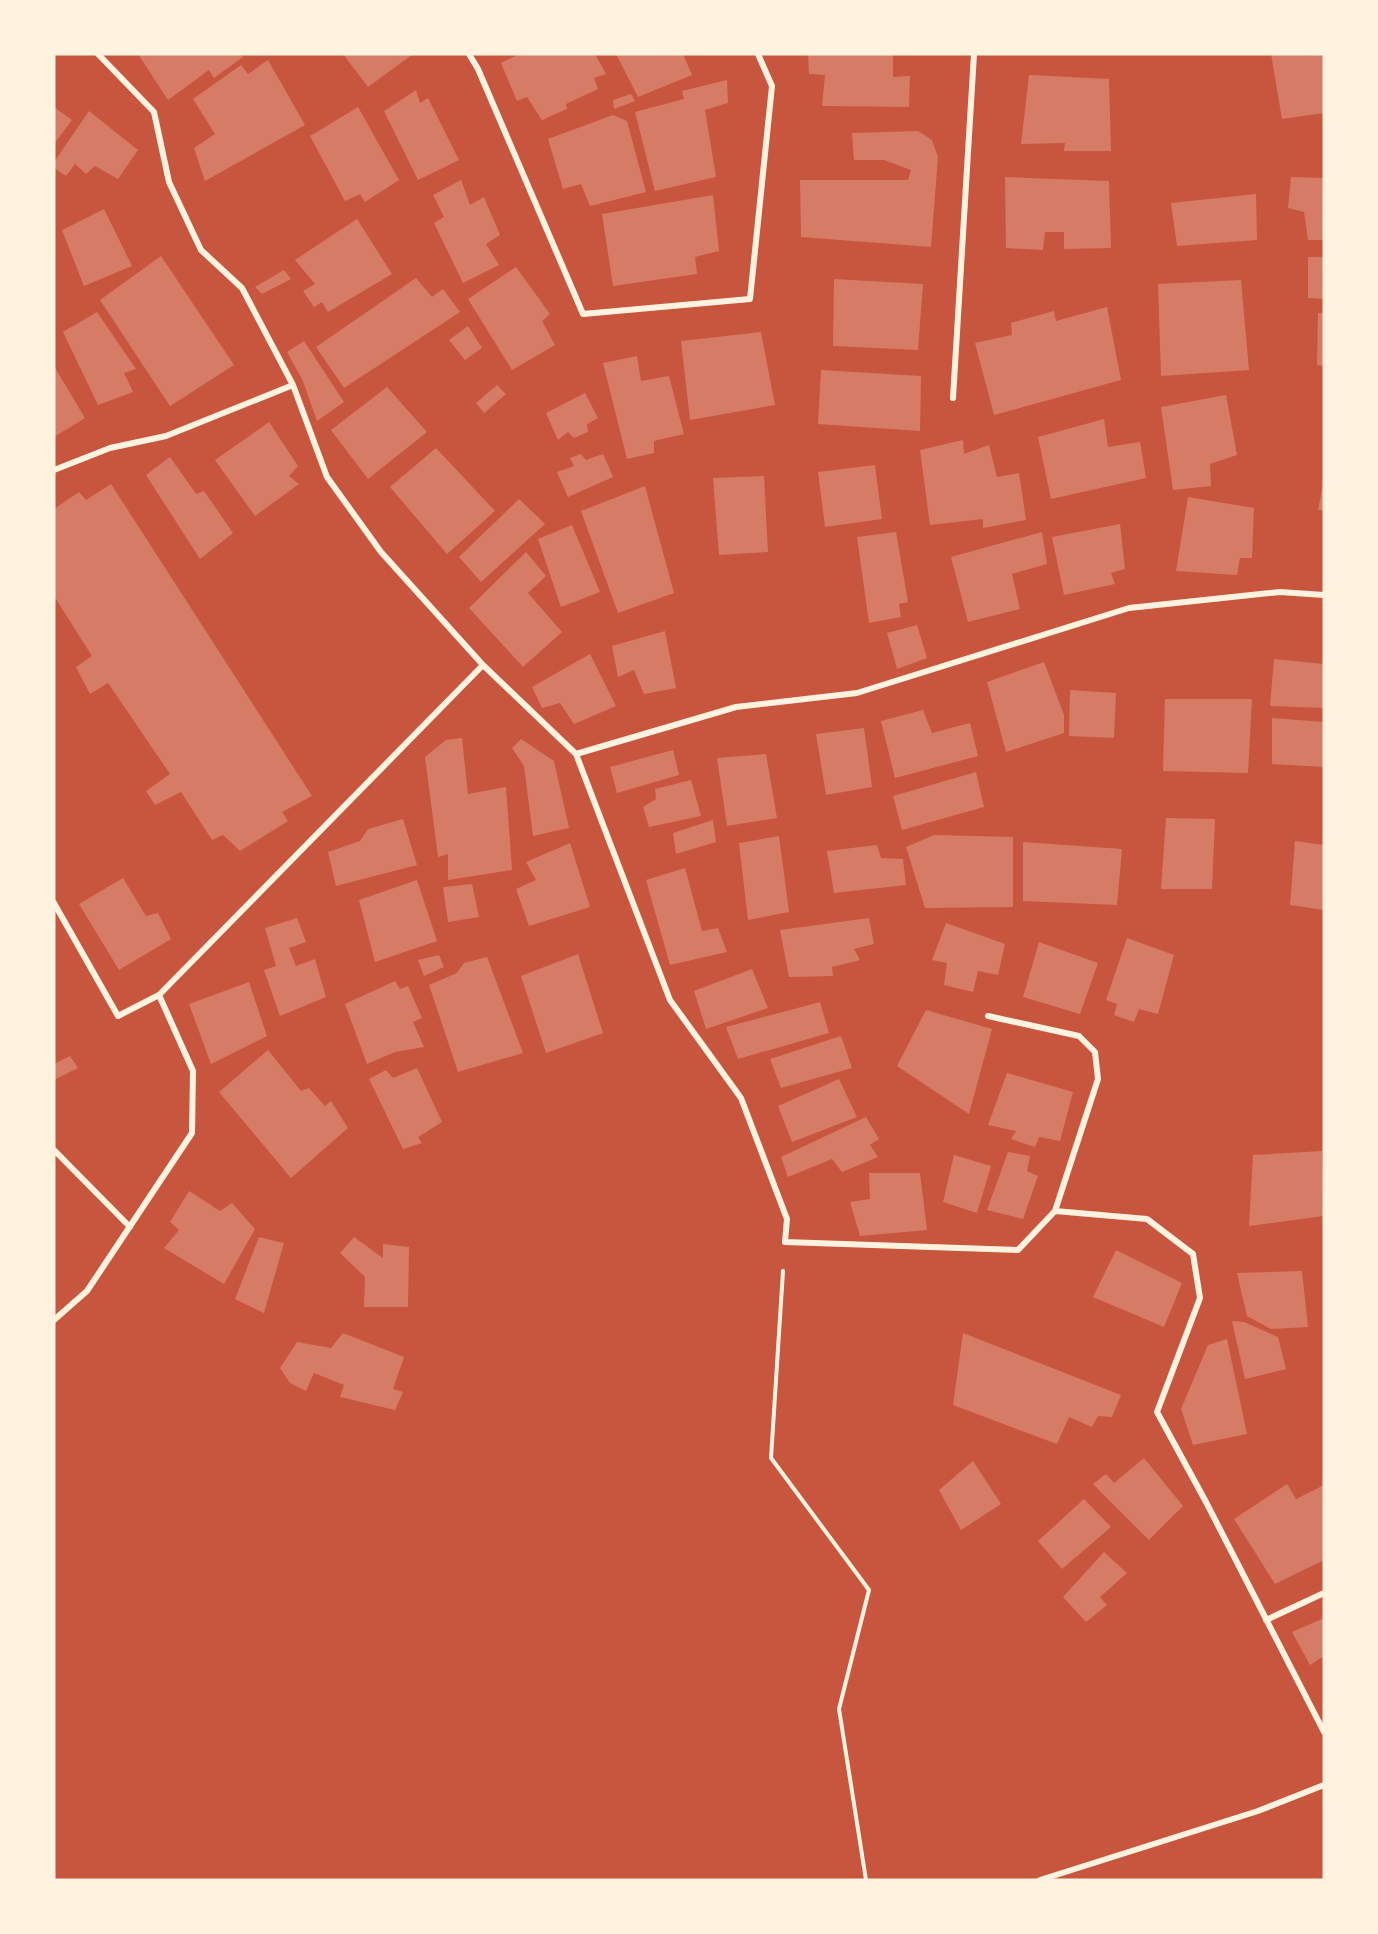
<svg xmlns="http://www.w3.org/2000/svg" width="1378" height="1934" viewBox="0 0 1378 1934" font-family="Cabin,sans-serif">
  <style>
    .building { fill: #d67c66 }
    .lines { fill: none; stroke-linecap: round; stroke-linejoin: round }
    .path { stroke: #fff3e0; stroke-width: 4 }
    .minor { stroke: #fff3e0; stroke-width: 6 }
  </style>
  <rect width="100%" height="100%" fill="#c8553d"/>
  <path class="building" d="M138 54H241L243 57 214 78 209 70 168 100Z
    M343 54H413L368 87Z
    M519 54H595L606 74 594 78 598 89 566 104 567 109 542 120 527 97 517 101 501 63Z
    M616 54H683L692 75 638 97Z
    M808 54H893V77L910 76 909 107 822 106 825 75 809 74Z
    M1271 54H1324V113L1282 119Z
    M268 60 305 125 205 181 194 148 215 134 193 99 241 65 248 74Z
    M1029 75 1109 79 1111 151H1064L1065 143 1021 144Z
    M727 80 728 103 705 110 716 177 655 191 635 112 684 99 682 91Z
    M416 90 420 103 428 98 459 160 418 180 384 111Z
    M631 94 635 101 614 109 613 100Z
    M54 107 72 120 54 144Z
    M358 107 399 180 365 202 360 194 345 201 310 136Z
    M89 111 138 150 118 179 95 166 86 174 75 164 66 176 54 168V162Z
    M613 115 627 121 646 192 590 206 581 184 563 189 548 139Z
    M918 131 932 140 938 157 931 247 801 237 800 180H908L911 170 884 160H854L852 133Z
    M1005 177 1109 181 1111 248 1064 249V232H1045L1043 250 1006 248Z
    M1291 177 1324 178V240H1308L1304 212 1288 208Z
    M461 180 470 205 484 197 500 235 486 244 499 265 463 283 434 223 444 217 433 195Z
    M1256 194 1257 240 1177 246 1171 203Z
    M713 195 719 251 695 257 697 274 613 286 602 214Z
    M104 209 132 266 84 286 62 230Z
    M357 219 392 274 328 312 322 302 314 307 303 291 315 284 295 260Z
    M161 256 234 365 170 406 100 300Z
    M1308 257H1324V299L1308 298Z
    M516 267 550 314 542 321 555 345 512 370 468 299Z
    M284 270 291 279 262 294 255 287Z
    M416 278 432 297 443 289 460 312 344 388 316 347Z
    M834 279 923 284 918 350 833 346Z
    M1241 280 1249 370 1161 376 1158 284Z
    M1107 307 1121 380 994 415 975 343 1012 335 1011 323 1054 311 1056 321Z
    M97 312 136 369 124 373 133 392 98 405 63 332Z
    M1318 313H1324V366L1317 365Z
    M468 326 482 348 465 360 449 340Z
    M761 332 775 405 690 420 681 341Z
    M304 341 344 402 317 421 303 381 287 352Z
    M637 356 641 381 669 376 684 434 654 441V453L627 459 603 363Z
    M54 366 85 418 54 437Z
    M821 370 921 376 920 431 818 424Z
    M497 385 506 394 484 413 476 403Z
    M387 387 427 432 368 479 331 430Z
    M585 393 598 418 587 424 588 432 574 438 568 432 558 440 546 413Z
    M1226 395 1237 455 1210 464 1211 486 1173 490 1161 407Z
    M1104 419 1108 447 1140 442 1146 478 1051 499 1038 437Z
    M269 422 298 466 289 476 299 484 255 516 215 460Z
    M963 440 964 454 989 445 997 477 1019 473 1026 520 983 528V519L930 525 920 450Z
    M436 448 495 511 447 554 390 487Z
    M581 454 586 460 603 454 613 477 568 497 557 472 574 466 570 458Z
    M170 457 196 494 204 491 233 533 200 559 146 475Z
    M875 465 882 519 825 527 818 472Z
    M764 476 768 552 719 555 713 478Z
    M111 484 312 796 282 812 288 821 240 851 223 835 212 840 181 792 155 805 146 791 170 774 108 683 90 694 76 667 92 656 54 596V509L79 492 86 500Z
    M1323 484 1324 510H1318Z
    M645 486 674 593 618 613 581 511Z
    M1188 497 1254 508 1252 558H1240L1237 575 1176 571Z
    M519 499 545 524 481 582 459 557Z
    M1120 524 1125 569 1111 573 1115 584 1064 595 1052 537Z
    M572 525 600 592 561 607 538 539Z
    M896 532 908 602 899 604 901 617 869 623 857 537Z
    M1042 532 1047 564 1012 574 1020 609 968 622 951 557Z
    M526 552 546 576 528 593 562 632 523 667 469 608Z
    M917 625 927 658 897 669 887 633Z
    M665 631 676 688 644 694 634 670 618 677 612 646Z
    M590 654 616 706 574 724 560 703 542 708 532 687Z
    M1274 659 1324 664V708L1270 706Z
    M1044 662 1064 715V733L1006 752 987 682Z
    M1070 690 1116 693 1114 738 1069 736Z
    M1165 699H1252L1248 773 1163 771Z
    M923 710 932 733 970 723 978 756 895 778 881 721Z
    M1272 718 1324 722V767L1272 764Z
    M864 728 872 787 826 795 816 734Z
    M462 738 468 794 506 787 512 870 448 880V854L438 857 425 757 446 740Z
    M521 739 554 761 569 828 533 836 524 766 512 748Z
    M673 750 679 775 617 793 610 767Z
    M766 754 777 818 727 826 717 758Z
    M976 772 984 807 902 830 893 796Z
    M691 780 701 816 649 827 643 807 656 799 655 789Z
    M1166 818 1215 819 1212 889H1161Z
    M403 819 417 865 336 886 328 852 360 841 368 829Z
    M713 820 716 842 676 854 673 833Z
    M934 835 1013 837V907L925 908 906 847Z
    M779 836 789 912 748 920 739 843Z
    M1295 841 1324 845V910L1290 905Z
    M1023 842 1122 849 1117 905 1023 901Z
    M570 843 590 907 529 926 516 889 536 880 526 862Z
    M877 845 881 858 903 859 906 885 834 893 827 851Z
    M685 868 702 931 718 928 727 952 670 965 646 880Z
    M123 878 146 916 158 913 171 939 119 970 79 904Z
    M417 880 437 941 375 962 359 900Z
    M472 884 479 917 448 922 443 887Z
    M297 918 306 942 289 948 296 966 315 959 326 997 280 1016 264 970 276 966 265 928Z
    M869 918 874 944 854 949 860 960 832 967 833 976 789 977 780 930Z
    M946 923 1005 944 998 975 978 971 973 992 944 985 947 963 932 960Z
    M1127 938 1174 955 1158 1014 1139 1009 1134 1022 1114 1015 1117 1004 1106 1000Z
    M1039 942 1098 963 1080 1014 1023 997Z
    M578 954 603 1033 546 1053 521 976Z
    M439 955 444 967 424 976 418 960Z
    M487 957 523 1053 458 1072 429 985 457 973 464 963Z
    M752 969 768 1008 706 1029 694 991Z
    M395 981 400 989 408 986 422 1018 413 1022 424 1047 395 1052 367 1064 345 1004Z
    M249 982 267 1036 211 1064 189 1004Z
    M820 1002 829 1033 738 1059 726 1027Z
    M926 1010 992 1029 969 1114 897 1066Z
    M841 1036 852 1068 781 1088 770 1059Z
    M268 1050 301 1091 309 1088 325 1106 331 1101 348 1128 291 1178 219 1092Z
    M70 1056 78 1068 54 1080V1064Z
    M417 1068 442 1122 418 1137 422 1143 403 1149 369 1079 386 1070 393 1078Z
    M1007 1073 1073 1092 1060 1141 1039 1137 1035 1147 1011 1139 1016 1131 988 1125Z
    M839 1079 857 1117 792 1142 778 1106Z
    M866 1117 879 1139 870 1145 878 1157 842 1172 832 1159 788 1177 781 1157Z
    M1322 1151 1323 1216 1249 1226 1253 1155Z
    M1008 1152 1030 1156 1027 1171 1038 1176 1023 1219 987 1210Z
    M954 1155 991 1166 977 1213 943 1202Z
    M869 1173H920L927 1230 860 1236 850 1202 870 1199Z
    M189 1191 220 1211 232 1203 255 1229 224 1284 164 1248 179 1230 170 1222Z
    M259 1237 284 1243 264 1313 235 1299Z
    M354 1237 383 1258V1244L409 1247 408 1307H364L365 1277 340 1253Z
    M1116 1250 1182 1283 1164 1327 1093 1297Z
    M1302 1271 1308 1327 1271 1329 1247 1316 1237 1273Z
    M1232 1321 1244 1322 1278 1337 1286 1369 1245 1379Z
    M343 1333 404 1357 393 1389 403 1392 395 1410 340 1397 344 1385 314 1373 306 1391 290 1383 280 1368 297 1342 331 1348Z
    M963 1333 1121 1395 1112 1417 1098 1416 1092 1427 1069 1417 1057 1444 953 1405Z
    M1227 1339 1247 1434 1193 1445 1181 1409 1208 1345Z
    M1144 1458 1183 1506 1149 1540 1093 1484 1106 1474 1114 1483Z
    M973 1461 1001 1504 961 1530 939 1490Z
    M1287 1484 1296 1499 1324 1485V1560L1275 1584 1234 1519Z
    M1084 1499 1111 1527 1062 1569 1038 1541Z
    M1104 1552 1127 1573 1100 1597 1107 1605 1086 1622 1063 1597Z
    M1324 1618V1656L1310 1665 1292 1632Z"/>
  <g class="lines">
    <path class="path" d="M783 1271 771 1458 869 1590 839 1709 866 1880"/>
    <path class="minor" d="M98 54 154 112 169 182 201 250 242 288 293 385 327 477 381 552 483 665 576 754 736 707 857 693 1129 608 1280 592 1324 595
      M469 54 478 69 583 314 750 299 772 86 758 54
      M953 398 974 54
      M54 470 110 448 166 436 293 385
      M576 754 670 1000 741 1098 787 1219 785 1242 1018 1250 1055 1211 1147 1219 1193 1254 1200 1298 1157 1412 1206 1502 1324 1732
      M54 903 118 1016 159 995
      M988 1016 1079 1036 1095 1052 1098 1079 1055 1211
      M54 1150 130 1227
      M54 1320 87 1291 192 1133 193 1071 159 995 483 665
      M1266 1620 1324 1593
      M1040 1880 1258 1811 1324 1785"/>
  </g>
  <rect width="1378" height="1934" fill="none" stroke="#fff3e0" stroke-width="111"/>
</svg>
